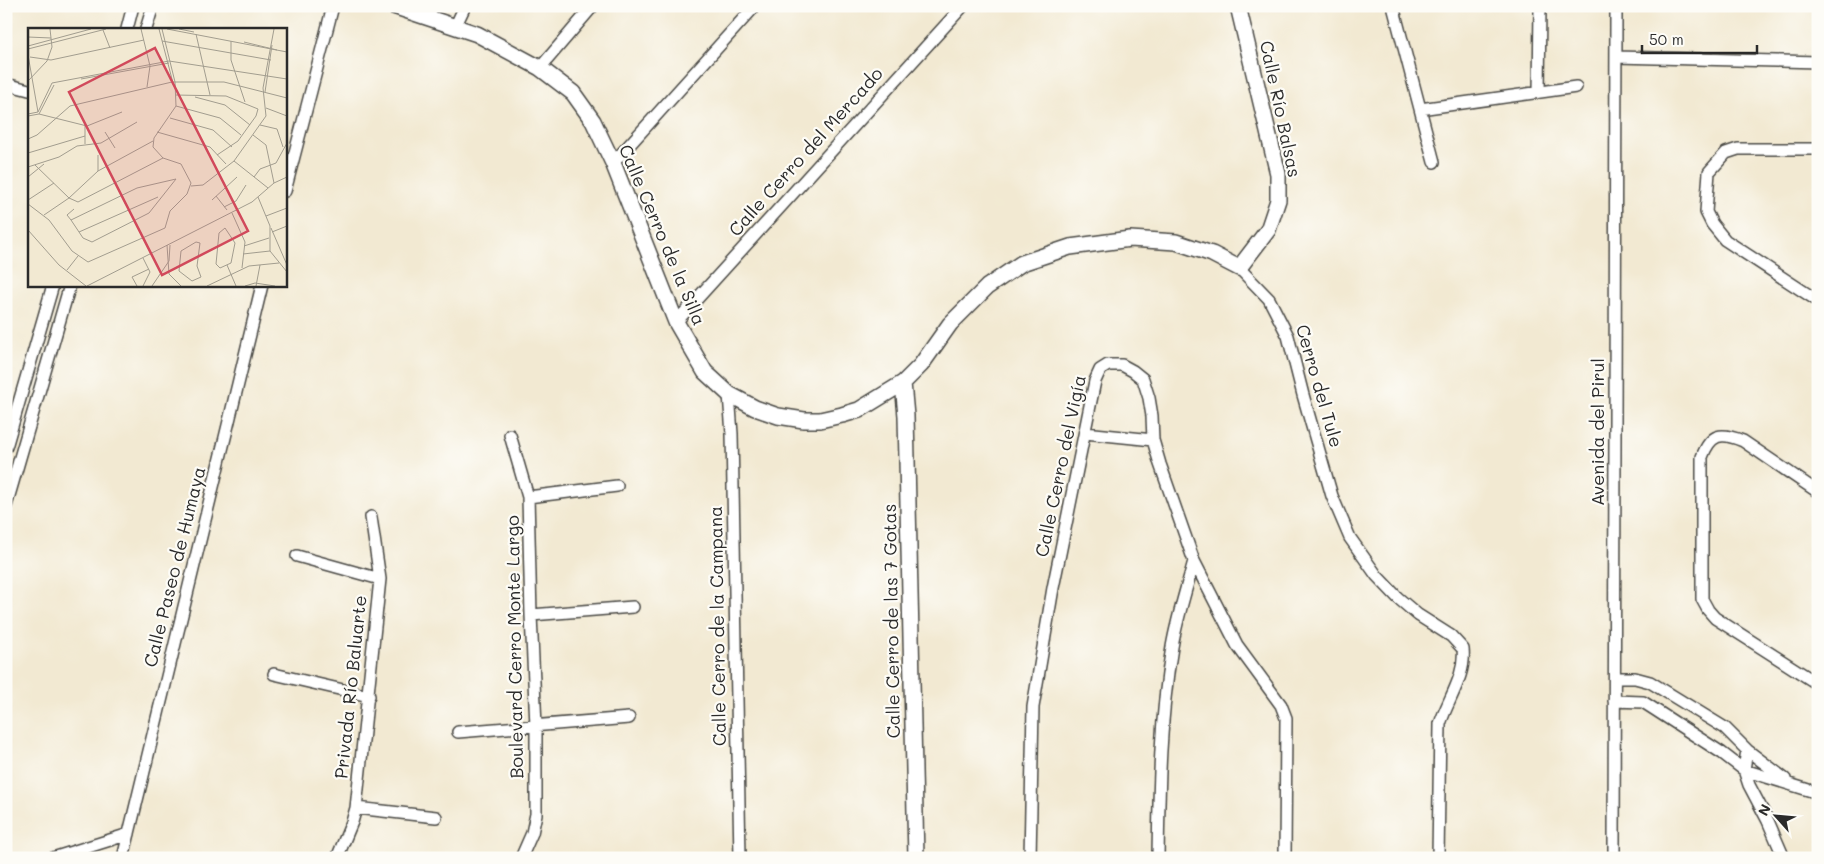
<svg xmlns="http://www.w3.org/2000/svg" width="1824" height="864" viewBox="0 0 1824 864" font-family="Mali,sans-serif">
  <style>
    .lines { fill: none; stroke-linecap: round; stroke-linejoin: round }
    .minor-casing { stroke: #494844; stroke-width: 14 }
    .tertiary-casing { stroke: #494844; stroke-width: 18 }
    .minor { stroke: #fff; stroke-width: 11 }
    .tertiary { stroke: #fff; stroke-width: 15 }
    .labels { text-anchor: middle; stroke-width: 4.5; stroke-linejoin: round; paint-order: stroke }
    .street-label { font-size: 18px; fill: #2b2b2b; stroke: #fdfcf7 }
    .inset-road { fill: none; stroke: #a29d8f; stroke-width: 1 }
    .view { fill: #d1495b; fill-opacity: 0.15; stroke: #d1495b; stroke-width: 2.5 }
    .inset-edge { fill: none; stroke: #2b2b2b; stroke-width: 2.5 }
  </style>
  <rect width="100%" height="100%" fill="#fdfcf7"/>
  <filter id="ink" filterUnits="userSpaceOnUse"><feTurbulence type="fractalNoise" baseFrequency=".02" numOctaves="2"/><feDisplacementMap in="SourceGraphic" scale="10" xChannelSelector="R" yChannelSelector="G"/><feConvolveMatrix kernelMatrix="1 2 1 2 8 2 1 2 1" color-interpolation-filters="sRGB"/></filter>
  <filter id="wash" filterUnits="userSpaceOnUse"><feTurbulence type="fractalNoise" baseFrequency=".0096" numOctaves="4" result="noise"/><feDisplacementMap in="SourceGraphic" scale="20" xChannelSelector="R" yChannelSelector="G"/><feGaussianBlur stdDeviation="1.12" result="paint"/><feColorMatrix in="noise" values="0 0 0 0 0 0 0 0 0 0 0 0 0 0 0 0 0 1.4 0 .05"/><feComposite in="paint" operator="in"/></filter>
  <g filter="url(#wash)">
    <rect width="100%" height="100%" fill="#f2e9d2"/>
  </g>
  <g filter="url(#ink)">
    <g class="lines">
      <g class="minor-casing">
        <path id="minor" d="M1393 6 1434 162
          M455 27 465 6
          M127 29 133 6
          M146 29 153 6
          M1616 57 1818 62
          M540 68 593 6
          M6 84 29 90
          M1539 92 1540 6
          M1420 109 1576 87
          M1818 149H1738L1726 153 1709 172 1706 212 1712 224 1725 240 1818 301
          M613 163 755 6
          M285 191 333 6
          M1239 268 1269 299 1288 336 1303 395 1332 496 1350 538 1377 576 1398 598 1418 615 1451 636 1463 649C1466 676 1448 699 1440 724L1438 858
          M676 322 963 6
          M729 394 732 434 740 858
          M1085 433 1153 440
          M510 435 528 497 531 615 536 726V814L532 833 521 858
          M6 447 53 285
          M1818 492 1743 441C1721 432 1711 433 1702 457V599L1708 610 1715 618 1818 684
          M528 497 617 486
          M6 506 70 285
          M297 556 380 579
          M531 615 633 607
          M274 674 369 696
          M1615 678H1635L1650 682 1725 728 1747 750 1785 779
          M1614 701 1643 702 1722 753 1744 770 1818 793
          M458 732 629 718
          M1747 750 1744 770 1749 785 1768 821 1784 858
          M356 808 436 817
          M53 858 129 834
          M123 858 262 285
          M337 858 352 822 356 808 380 579 371 517
          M1030 858 1033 707 1053 588 1095 381 1100 370 1108 365H1122L1133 371 1143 379 1149 398 1152 416 1153 440 1160 464 1194 561 1237 645 1281 705 1286 718 1285 858
          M1158 858C1159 787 1160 717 1172 647 1177 618 1186 590 1194 561
          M1614 858 1616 6"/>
      </g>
      <g class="tertiary-casing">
        <path id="tertiary" d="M393 6 477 34 540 68 573 93 593 121 613 163 676 322 705 372 729 394 755 408 778 416 804 420H820L842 415 859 410 903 383 921 365 950 324 987 287 1022 263 1070 247 1130 239 1176 242 1212 254 1239 268 1268 230 1278 200V174L1238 6
          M903 383 906 416 916 858"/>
      </g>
      <use href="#minor" class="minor"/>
      <use href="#tertiary" class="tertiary"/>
    </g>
  </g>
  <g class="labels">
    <g class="street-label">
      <text transform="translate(1280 109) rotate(78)" y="6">Calle Río Balsas</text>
      <text transform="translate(806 152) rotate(-48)" y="6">Calle Cerro del Mercado</text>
      <text transform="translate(662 235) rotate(67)" y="6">Calle Cerro de la Silla</text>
      <text transform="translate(1319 386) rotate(74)" y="6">Cerro del Tule</text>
      <text transform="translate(1598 432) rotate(-90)" y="6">Avenida del Pirul</text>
      <text transform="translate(1061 466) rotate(-78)" y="6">Calle Cerro del Vigía</text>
      <text transform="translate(175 567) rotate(-76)" y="6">Calle Paseo de Humaya</text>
      <text transform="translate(892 621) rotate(-91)" y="6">Calle Cerro de las 7 Gotas</text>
      <text transform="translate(718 626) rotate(-91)" y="6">Calle Cerro de la Campana</text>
      <text transform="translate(515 647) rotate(-91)" y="6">Boulevard Cerro Monte Largo</text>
      <text transform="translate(351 687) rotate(-84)" y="6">Privada Río Baluarte</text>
    </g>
  </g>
  <g transform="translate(28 28)">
    <rect width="259" height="259" fill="#f2e9d2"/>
    <path class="inset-road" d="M113 1 122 38 119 59M131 1 145 55M139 1 259 24M151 1 166 4M75 2 82 20M168 6 182 67M0 9 23 10M134 13 243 32M203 13V32L217 74M216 14 249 22M0 18 63 1M0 21 78 1M0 27 10 84M2 29 23 32 116 12M53 51 141 35M0 53 19 33 24 19 22 1M237 64 244 17M148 67 198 68 230 81 228 88 210 113 189 127M167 69 197 77 222 97M148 78 192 90 213 107M238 80 259 88M0 86 10 84 24 55 141 33 259 51M11 86 26 57M0 88 11 86 59 98 94 84M142 90 185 102 204 119M232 97 249 101 255 119M77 104 87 120M129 104 182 119 198 136M225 107 238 117 246 155M0 111 9 107 42 78 144 54H196L259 70M57 116V98M0 125 57 108M206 133 240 160M7 137 41 170 50 174 135 130M0 139 31 129 49 118 73 115 109 94M70 143V127M0 149 16 136M226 149 232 141 248 135 259 115M163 158 175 157 206 133 238 88 235 60 246 1M188 168 199 182M230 169 242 198V223L259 244M0 172 26 155M184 172 209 149M0 176 21 192 44 223 60 234 137 200 142 183 159 166 163 155 153 136 135 130 125 119 126 110 148 78 147 54 134 1M196 179 208 173 218 157M204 185 217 214 214 240M16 187 41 170 70 143 125 113M238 188 259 180M43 192 109 160 148 151 121 185 64 214 55 210 43 192 39 187 46 181M197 200 207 215 203 235 192 240 188 236 191 205ZM243 200 259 237M0 202 31 237 58 258M51 204 130 169M244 204 259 198M168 214 172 215 169 238 173 249 164 253 151 243 153 223ZM139 217 141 246 153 258M216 218 241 210M215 226 242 223M141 233 142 217M199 237 208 258M39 242 50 228M59 258 224 174 246 155 259 149M109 258 104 249 121 241M115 258 122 244 115 230M124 258 141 233M179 258 221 238 251 235M217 258 227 255 247 258M228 258 232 237"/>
    <path class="view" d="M127 20 220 203 134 247 41 64Z"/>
    <rect width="259" height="259" class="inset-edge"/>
  </g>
  <rect width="1824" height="864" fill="none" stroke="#fdfcf7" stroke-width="25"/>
  <g transform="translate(1776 816) rotate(297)" stroke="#fdfcf7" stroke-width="4" paint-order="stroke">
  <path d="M0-4L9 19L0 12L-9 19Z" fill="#2b2b2b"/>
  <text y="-8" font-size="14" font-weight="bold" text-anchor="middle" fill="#2b2b2b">N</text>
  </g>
  <path d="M1642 45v8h115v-8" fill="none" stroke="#2b2b2b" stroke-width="2.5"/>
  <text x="1649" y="45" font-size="15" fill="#2b2b2b" stroke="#fdfcf7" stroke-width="4" paint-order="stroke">50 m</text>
</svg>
